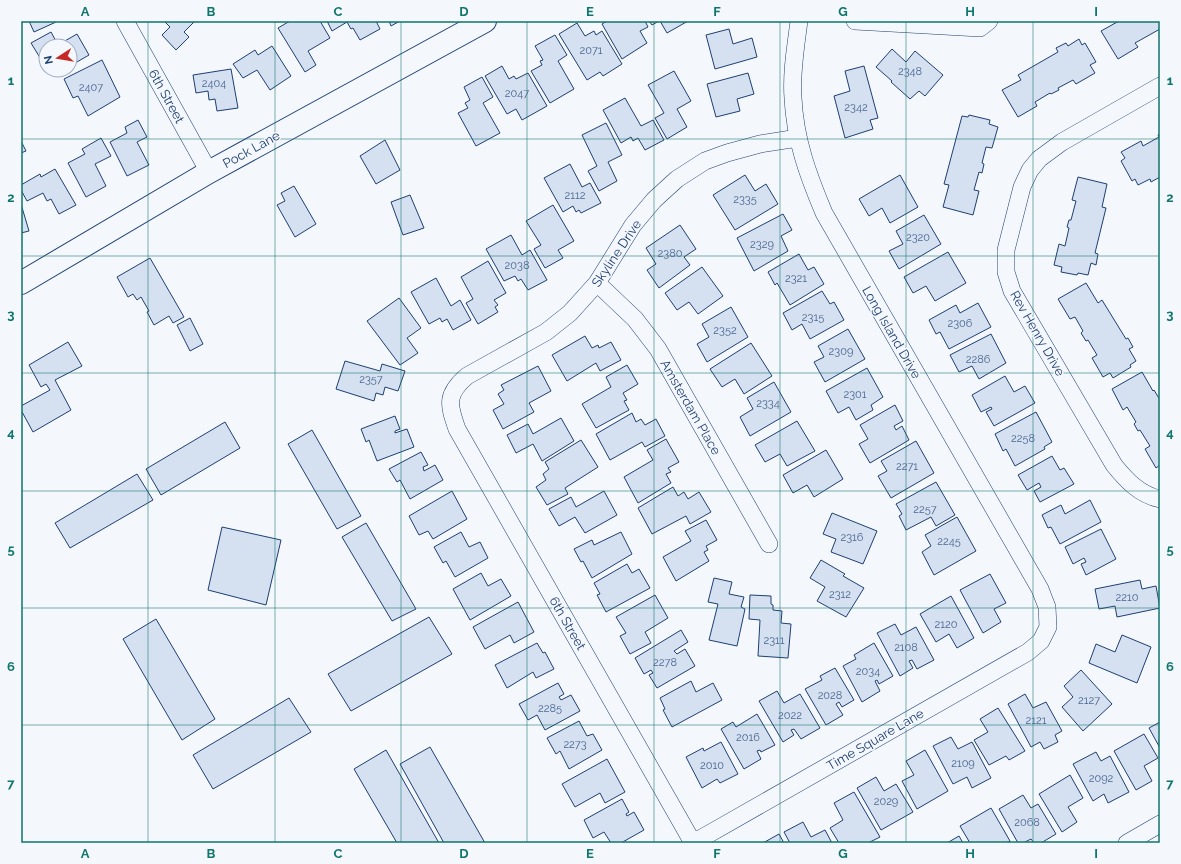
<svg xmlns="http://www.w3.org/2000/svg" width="1181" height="864" viewBox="0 0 1181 864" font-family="Raleway,sans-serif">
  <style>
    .building { fill: #d5e0f0; stroke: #1d3f73 }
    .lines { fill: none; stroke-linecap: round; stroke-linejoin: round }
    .street-casing { stroke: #1d3f73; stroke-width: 18 }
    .secondary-casing { stroke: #1d3f73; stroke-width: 24 }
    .street { stroke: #f4f7fb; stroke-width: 17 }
    .secondary { stroke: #f4f7fb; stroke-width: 22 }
    .grid { fill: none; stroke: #0f766e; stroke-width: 1; stroke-opacity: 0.55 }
    .labels { text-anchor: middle; stroke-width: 3; stroke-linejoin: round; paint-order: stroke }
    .number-label { font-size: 11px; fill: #4b6792 }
    .street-label { font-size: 13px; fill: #1d3f73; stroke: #f4f7fb }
    .neatline { fill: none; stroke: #0f766e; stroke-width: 1.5 }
    .grid-label { font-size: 13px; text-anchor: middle; font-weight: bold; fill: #0f766e }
  </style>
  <rect width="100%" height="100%" fill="#f4f7fb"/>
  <path class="building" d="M29 21H55L56 22 34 32Z
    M164 21H195L184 32 189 37 176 50 162 35 170 27Z
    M290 21H320L330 38 308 51 316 65 305 72 278 28Z
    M327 21H376L380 29 360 40 353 28 351 29 347 22 332 31Z
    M389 21H400L391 26Z
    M607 21H645L648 27 640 31 647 43 622 59 602 24Z
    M649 21H659L652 25Z
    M660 21H688L667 33Z
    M1119 21H1160V29L1135 43 1138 47 1118 59 1101 31Z
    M577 23 585 36 594 31 596 35 602 31 622 64 603 76 600 72 587 80 559 34Z
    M729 29 733 44 752 38 757 57 715 69 706 35Z
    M51 32 58 45 77 34 89 55 70 66V46H46V59L42 61 31 43Z
    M555 35 567 55 558 61 574 89 550 103 531 71 542 65 540 61 543 60 535 46Z
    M1079 39 1082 45 1085 43 1096 62 1090 65 1095 73 1076 84 1073 80 1058 88 1059 90 1051 94 1050 93 1035 102 1037 106 1018 117 1002 90 1021 80 1018 75 1058 52 1056 48 1066 43 1068 46Z
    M272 46 291 76 270 90 257 70 243 78 233 64 255 50 258 55Z
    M892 49 906 62 915 51 943 75 925 96 919 91 910 99 891 82 892 81 876 67Z
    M102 60 120 97 88 116 78 96 73 98 64 79Z
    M502 66 509 79 514 76 516 79 528 73 547 106 522 120 516 109 507 114 485 76Z
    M864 66 878 118 870 120 873 129 845 138 834 96 850 91 845 71Z
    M231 69 238 108 217 111 215 99 209 100 208 91 196 93 193 75Z
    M674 71 691 101 677 109 687 127 667 139 655 118 664 113 648 85Z
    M748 73 754 94 737 99 740 111 716 117 707 84Z
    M482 77 493 97 483 103 500 133 476 146 458 113 468 108 465 103 470 100 464 87Z
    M625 98 641 126 653 120 664 140 645 150 638 138 633 141 631 137 621 143 603 110Z
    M969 115 990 120 989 124 998 127 992 148 986 147 982 163 984 164 982 173 979 172 974 190 979 191 973 215 943 207 949 185 944 184 962 116 968 117Z
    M138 120 147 137 137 142 149 165 127 176 110 142 127 133 125 127Z
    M606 123 622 155 608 162 617 181 599 191 588 171 597 166 582 135Z
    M1160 133V177L1151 182 1150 179 1138 185 1135 179 1132 181 1121 161 1125 158 1121 152 1141 141 1143 146 1159 137 1158 135Z
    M101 138 111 156 95 164 106 186 86 197 68 163 85 154 82 149Z
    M385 140 400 170 376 184 360 156Z
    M21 141 26 151 21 153Z
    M570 164 582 187 590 183 601 203 581 213 579 210 576 212 573 206 563 212 544 178Z
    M55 169 76 205 59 214 51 199 47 201 43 193 27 201 21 190V185L40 174 41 177Z
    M745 175 755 191 766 184 778 204 735 230 713 195Z
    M900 175 918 207 890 223 882 208 869 216 859 199Z
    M1078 177 1107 184 1102 207 1106 208 1095 253 1098 254 1096 265 1091 263 1088 275 1078 273 1077 275 1061 272 1062 267 1054 265 1059 244 1065 246 1069 228 1067 227 1069 220H1071L1076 201 1072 200Z
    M294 186 316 224 295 237 277 205 285 201 281 193Z
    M410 195 424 228 403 235 391 202Z
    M21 204 29 231 21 233Z
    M553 205 574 241 558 250 563 258 545 268 534 249 541 245 526 221Z
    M783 214 792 230 781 236 788 251 754 271 737 238Z
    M924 215 941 244 899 269 889 251 903 244 896 231Z
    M680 225 696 249 684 257 690 265 659 288 647 270 656 264 646 248Z
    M511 235 522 255 530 250 547 280 528 290 521 279 518 281 515 276 504 281 486 249Z
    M948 252 966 283 935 301 926 286 913 293 904 277Z
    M799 254 808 270 814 267 824 284 790 305 777 283 775 285 768 272Z
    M150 258 184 317 173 323 169 316 154 325 147 312 149 311 141 297 137 300 133 294 128 297 117 277Z
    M488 261 506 293 494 300 498 305 495 307 498 312 478 324 466 303 473 299 461 277Z
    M702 267 723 296 698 314 689 302 677 310 665 293Z
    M436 278 451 306 460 300 471 320 453 330 447 319 442 322 440 318 429 324 411 292Z
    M1086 283 1098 303 1102 300 1126 339 1128 338 1133 347 1129 349 1136 361 1130 365 1131 367 1113 378 1110 373 1103 377 1092 358 1097 355 1088 340 1086 341 1081 333 1083 331 1075 317 1070 319 1058 299Z
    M822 291 830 304 834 302 844 320 810 339 802 324 792 330 783 313Z
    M399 298 421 328 407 338 418 353 400 365 367 321Z
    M978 303 991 327 949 349 940 332 936 334 929 320 956 305 960 313Z
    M731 307 748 337 707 362 697 344 709 337 702 324Z
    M190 318 203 344 190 351 177 325Z
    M848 329 865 359 825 382 814 362 824 357 818 346Z
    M991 334 1006 363 979 379 972 366 959 372 950 355Z
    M585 336 592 348 598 345 599 348 611 342 621 360 600 371 596 363 567 381 552 355Z
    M68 342 82 366 55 380 71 410 33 432 21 410V406L50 390 46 384 41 387 29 365Z
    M751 343 772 376 744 394 735 379 722 387 710 369Z
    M345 361 380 371 382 364 405 371 398 391 385 387 383 395 376 393 374 401 336 389Z
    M627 365 638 384 623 393 627 400 624 401 629 410 596 428 582 404 611 387 606 377Z
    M538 366 551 391 529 403 534 412 503 429 493 410 504 404 498 394 504 390 501 385Z
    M867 368 883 397 871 405 873 410 856 420 849 407 838 413 826 391Z
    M1142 372 1153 391 1154 390 1160 400V465L1156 468 1145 449 1150 446 1140 430 1138 431 1134 424 1136 422 1127 407 1123 410 1112 389Z
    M1005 376 1014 392 1025 386 1035 403 994 426 986 412 992 409 991 407 981 412 972 395Z
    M774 382 791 412 750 436 740 417 753 409 747 398Z
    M895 405 903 421 894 426 896 430 902 426 909 440 870 463 859 444 868 439 860 425Z
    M1036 412 1052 442 1044 447 1045 449 1015 466 1006 449 1003 451 995 434Z
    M632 413 636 422 641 419 645 425 656 419 665 436 645 447 642 442 610 460 596 434Z
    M395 416 400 429 395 431V433L407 429 414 447 377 461 369 440 366 442 361 429Z
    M561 418 574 441 542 461 533 444 516 453 507 435 528 424 533 434Z
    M797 421 815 451 787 466 780 454 765 462 755 445Z
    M225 422 240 448 161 495 146 469Z
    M312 430 361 516 337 529 288 444Z
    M666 439 679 462 668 468 671 472 666 474 671 483 638 503 624 477 653 460 647 450Z
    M581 440 598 467 565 488 568 494 547 505 536 487 546 480 543 474 549 469 545 462Z
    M916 441 934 473 891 498 878 476 887 471 881 461Z
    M826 450 843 479 814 497 807 485 793 493 783 475Z
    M421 452 428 465 423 467 424 471 435 465 443 480 410 499 400 480 397 482 389 469Z
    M1052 456 1060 470 1064 468 1074 484 1040 502 1034 491 1041 487 1039 483 1027 490 1018 475Z
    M137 474 153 500 70 548 55 523Z
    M936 482 955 515 936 526 931 517 906 530 899 516 902 514 896 504Z
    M673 487 678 496 684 492 688 499 699 492 711 512 690 524 686 516 652 534 638 508Z
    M452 491 467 519 433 539 428 531 419 535 409 516Z
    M604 491 617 515 585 533 575 517 559 526 549 509 571 497 576 507Z
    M1090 500 1101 522 1060 544 1051 527 1048 528 1042 515 1061 505 1065 514Z
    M832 513 877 531 863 564 831 552 836 539 823 534Z
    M957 517 976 551 934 575 922 552 931 546 925 535Z
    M706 520 717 540 706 546 708 550 704 552 709 561 676 581 663 557 691 541 685 531Z
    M366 523 416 609 392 621 342 537Z
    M222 527 281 540 266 605 208 590Z
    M1101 529 1116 559 1086 575 1081 564 1086 562 1084 558 1073 564 1065 547Z
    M461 532 469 547 480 542 488 558 455 577 446 561 443 563 434 547Z
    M621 532 632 554 592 578 583 561 581 562 574 549 592 540 594 545Z
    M821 560 845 574 843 576 864 588 846 617 817 601 825 587 810 578Z
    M627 564 632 573 639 569 650 588 606 612 597 595 600 594 594 583Z
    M481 573 488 586 501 579 511 596 470 620 453 589Z
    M990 574 1006 603 994 609 1001 622 983 633 960 590Z
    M714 578 732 582 729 594 744 597 741 607 745 609 737 646 709 640 718 604 708 602Z
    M1140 580 1142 589 1156 586 1160 608 1117 617 1115 606 1099 609 1095 589Z
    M655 595 668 618 645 632 651 643 630 654 620 636 626 633 616 617Z
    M750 595 771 596V604L773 605V610L782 611 781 623 791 624 788 658 758 656 760 620 749 619Z
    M951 596 974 638 957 648 949 634 936 642 920 614Z
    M518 602 534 632 514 643 510 635 485 649 473 627Z
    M429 617 452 654 351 711 328 674Z
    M156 619 215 719 182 740 123 639Z
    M895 624 901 635 916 627 934 660 917 669 912 660 909 661 913 668 900 676 877 633Z
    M681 630 688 642 674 651 677 654 685 649 695 666 657 688 649 675 653 673 651 670 644 674 635 658Z
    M1122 635 1151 647 1137 683 1089 663 1096 644 1115 652Z
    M537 643 543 653 545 652 554 669 536 678 533 672 507 688 495 665Z
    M874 643 893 676 879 684 877 680 875 681 880 691 862 702 843 666 856 659 854 655Z
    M835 668 854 700 842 707 839 702 836 704 843 715 826 725 805 689 822 680 820 676Z
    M1081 670 1112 704 1083 731 1062 707 1073 697 1064 686Z
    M691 681 696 692 713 683 722 700 672 727 663 710 665 709 660 698Z
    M558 683 564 694 559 697 561 700 571 695 580 711 545 730 537 715 528 720 519 704Z
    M777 691 784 703 800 694 820 728 801 739 794 729 791 730 794 735 783 742 759 701Z
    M1025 694 1033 708 1046 702 1062 731 1055 735 1058 742 1044 749 1040 742 1031 747 1008 704Z
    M289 698 311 732 213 789 193 755Z
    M998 708 1025 751 1009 760 1006 756 989 765 974 740 988 732 980 719Z
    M757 714 775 745 761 752 760 750 757 751 761 759 744 769 721 729 733 722 736 727Z
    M579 721 587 736 593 734 602 750 569 769 560 751 556 754 547 738Z
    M1160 722V748L1149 728Z
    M1144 734 1158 758 1144 766 1152 781 1136 790 1114 751Z
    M951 737 958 749 972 742 991 778 972 788 967 777 953 784 933 746Z
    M721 742 738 774 720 783 717 779 702 788 686 757 703 748 704 751Z
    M430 747 485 843H444L400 764Z
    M386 750 439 843H397L354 769Z
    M925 750 948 791 917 809 902 781 914 775 906 761Z
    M1096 752 1101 761 1110 756 1129 792 1108 803 1104 794 1093 801 1073 764Z
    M607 759 625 792 605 803 600 793 575 807 562 784Z
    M1070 775 1083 798 1068 807 1077 822 1062 832 1039 794Z
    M876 777 884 791 896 784 913 812 881 830 857 788Z
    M854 792 880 837 868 843H839L830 828 843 820 834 803Z
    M1023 795 1031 808 1038 804 1056 834 1041 843H1034L1031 839 1023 843H1018L999 809Z
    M622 799 629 812 626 814 627 816 634 812 644 830 621 843H611L604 832 593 838 584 820Z
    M991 808 1010 841 1006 843H970L960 826Z
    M803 822 811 837 825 830 832 843H790L784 832Z
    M779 834 784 843H763Z
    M959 836 963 843H947Z"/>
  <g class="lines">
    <g class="street-casing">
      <path id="street" d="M125 21 209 172
        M855 21 980 28 989 21
        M1160 86 1062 142 1039 159 1030 170 1022 187 1006 250V272L1012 291 1114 465C1126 480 1140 495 1160 499
        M597 283 635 319 658 349 769 544
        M693 843 1028 652 1041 641 1048 627 1047 607 1040 589 824 213C808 175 795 140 793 98 791 73 796 45 799 21
        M693 843 457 429C448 404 446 394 467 376L546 332 570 313 597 283 633 225 654 200 677 179 705 161 727 153 760 144 798 138
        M1127 843 1160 824"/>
    </g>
    <g class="secondary-casing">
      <path id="secondary" d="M21 283 209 172 485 21"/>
    </g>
    <use href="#street" class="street"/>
    <use href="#secondary" class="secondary"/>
  </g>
  <path class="grid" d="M148 21V843M275 21V843M401 21V843M527 21V843M654 21V843M780 21V843M906 21V843M1033 21V843M21 139H1160M21 256H1160M21 373H1160M21 491H1160M21 608H1160M21 725H1160"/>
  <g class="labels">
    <g class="number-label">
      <text x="591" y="54">2071</text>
      <text x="910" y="75">2348</text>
      <text x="214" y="87">2404</text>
      <text x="91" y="91">2407</text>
      <text x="517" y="97">2047</text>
      <text x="856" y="111">2342</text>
      <text x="575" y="199">2112</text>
      <text x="745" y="203">2335</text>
      <text x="918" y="241">2320</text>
      <text x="762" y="248">2329</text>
      <text x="670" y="257">2380</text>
      <text x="517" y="269">2038</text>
      <text x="796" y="282">2321</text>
      <text x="813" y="321">2315</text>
      <text x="960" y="327">2306</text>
      <text x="725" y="334">2352</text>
      <text x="841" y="355">2309</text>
      <text x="978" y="363">2286</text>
      <text x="371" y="383">2357</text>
      <text x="855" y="398">2301</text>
      <text x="768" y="407">2334</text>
      <text x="1023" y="442">2258</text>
      <text x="907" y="470">2271</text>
      <text x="925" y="513">2257</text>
      <text x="852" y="541">2316</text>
      <text x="949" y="545">2245</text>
      <text x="840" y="598">2312</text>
      <text x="1127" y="601">2210</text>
      <text x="946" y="628">2120</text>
      <text x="774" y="644">2311</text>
      <text x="906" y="651">2108</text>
      <text x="665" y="666">2278</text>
      <text x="868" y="675">2034</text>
      <text x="830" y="699">2028</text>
      <text x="1089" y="704">2127</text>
      <text x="550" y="712">2285</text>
      <text x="790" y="719">2022</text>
      <text x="1036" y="724">2121</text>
      <text x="748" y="741">2016</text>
      <text x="575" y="748">2273</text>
      <text x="963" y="767">2109</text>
      <text x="712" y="769">2010</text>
      <text x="1101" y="782">2092</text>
      <text x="886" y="805">2029</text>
      <text x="1027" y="826">2068</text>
    </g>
    <g class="street-label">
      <text transform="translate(167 96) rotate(61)" y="5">6th Street</text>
      <text transform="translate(251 149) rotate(-29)" y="5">Pock Lane</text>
      <text transform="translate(616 253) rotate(-56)" y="5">Skyline Drive</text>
      <text transform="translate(892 332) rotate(60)" y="5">Long Island Drive</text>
      <text transform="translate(1038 333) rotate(60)" y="5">Rev Henry Drive</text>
      <text transform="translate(691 407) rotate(60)" y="5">Amsterdam Place</text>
      <text transform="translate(568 623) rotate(60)" y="5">6th Street</text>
      <text transform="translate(875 739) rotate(-30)" y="5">Time Square Lane</text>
    </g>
  </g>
  <rect width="1181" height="864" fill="none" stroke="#f4f7fb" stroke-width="44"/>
  <g transform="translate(58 58) rotate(258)"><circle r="19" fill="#f4f7fb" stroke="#9eadc5"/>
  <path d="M0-3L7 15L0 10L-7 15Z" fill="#c62828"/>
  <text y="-6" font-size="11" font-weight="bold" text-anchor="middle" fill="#1d3f73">N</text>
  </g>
  <rect x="22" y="22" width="1137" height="820" class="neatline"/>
  <g class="grid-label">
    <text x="85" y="16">A</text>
    <text x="211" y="16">B</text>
    <text x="338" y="16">C</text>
    <text x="464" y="16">D</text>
    <text x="590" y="16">E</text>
    <text x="717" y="16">F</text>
    <text x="843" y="16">G</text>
    <text x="970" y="16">H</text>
    <text x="1096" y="16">I</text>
    <text x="11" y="85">1</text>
    <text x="1170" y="85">1</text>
    <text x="11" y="202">2</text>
    <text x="1170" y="202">2</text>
    <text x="11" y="319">3</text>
    <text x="1170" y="319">3</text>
    <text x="11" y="437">4</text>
    <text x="1170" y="437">4</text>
    <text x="11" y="554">5</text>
    <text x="1170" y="554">5</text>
    <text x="11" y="671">6</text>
    <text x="1170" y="671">6</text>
    <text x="11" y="788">7</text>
    <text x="1170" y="788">7</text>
    <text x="85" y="858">A</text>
    <text x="211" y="858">B</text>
    <text x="338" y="858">C</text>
    <text x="464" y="858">D</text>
    <text x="590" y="858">E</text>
    <text x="717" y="858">F</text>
    <text x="843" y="858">G</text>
    <text x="970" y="858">H</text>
    <text x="1096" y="858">I</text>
  </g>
</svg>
